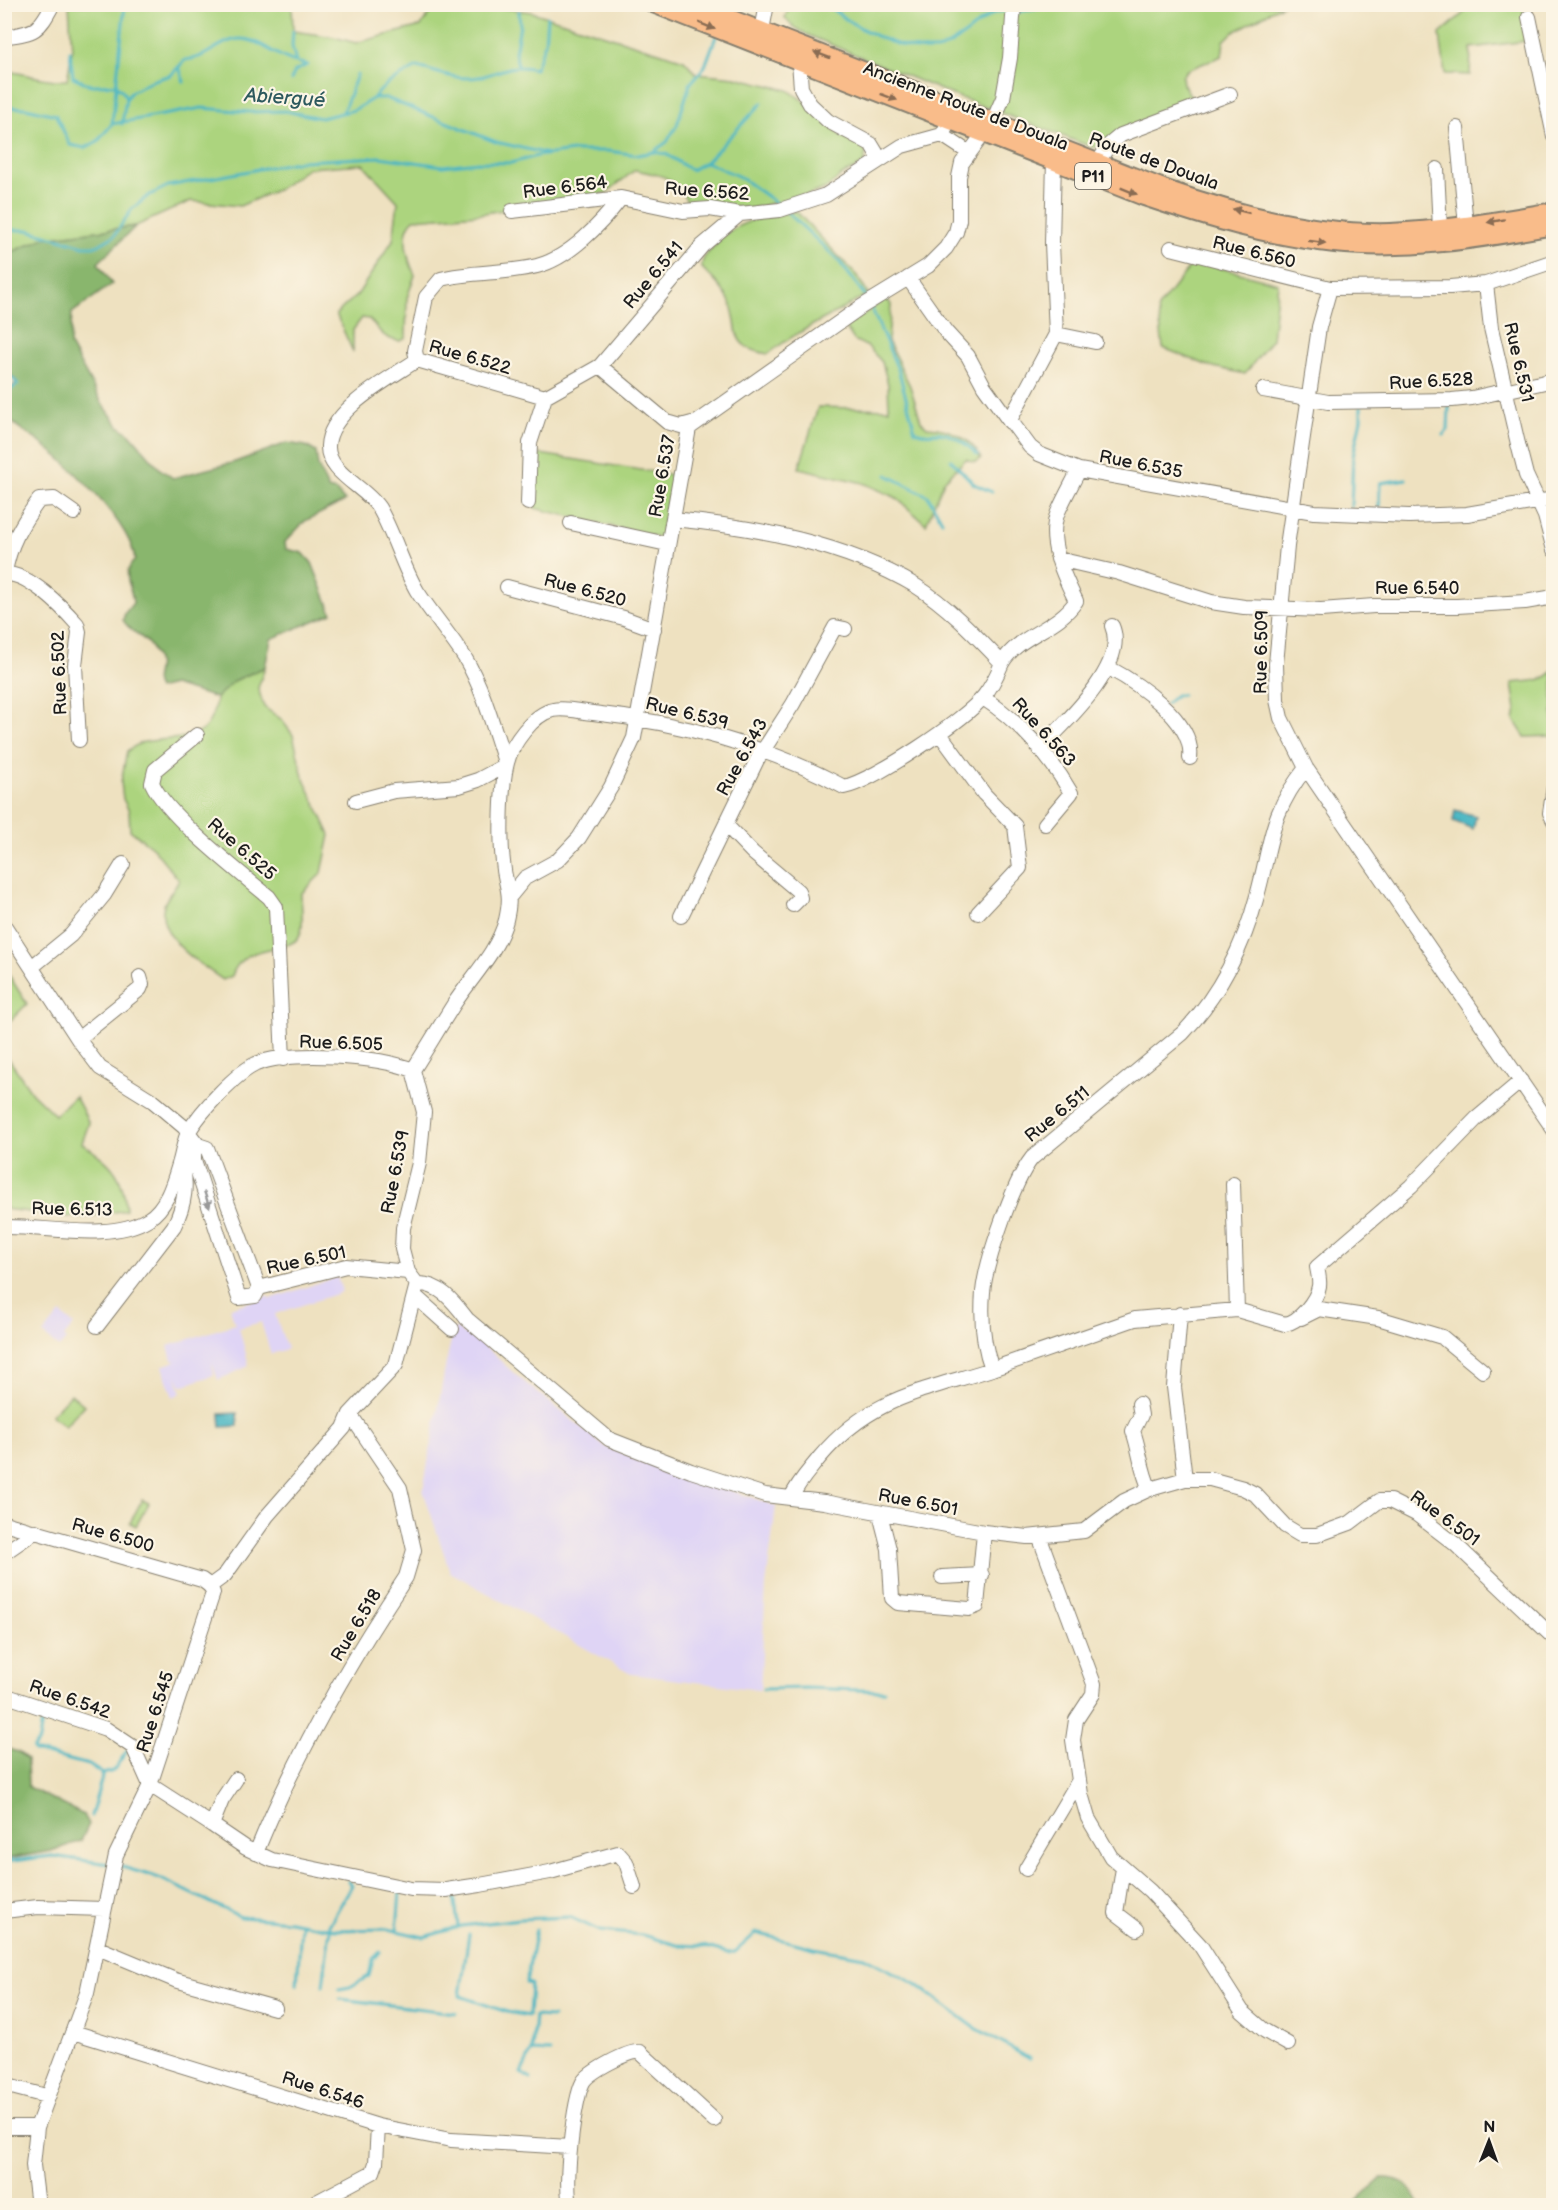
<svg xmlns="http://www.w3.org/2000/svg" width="1558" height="2210" viewBox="0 0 1558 2210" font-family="'Balsamiq Sans',sans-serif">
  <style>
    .built { fill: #dfd4f5 }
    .green { fill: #acd47e; stroke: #64784d; stroke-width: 1.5 }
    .forest { fill: #89b66d; stroke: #526944; stroke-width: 1.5 }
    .water { fill: #47b5c2; stroke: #32686f; stroke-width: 1.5 }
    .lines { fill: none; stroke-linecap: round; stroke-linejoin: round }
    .stream { stroke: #47b5c2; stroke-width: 3 }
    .minor-casing { stroke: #857e6e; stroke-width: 16 }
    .major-casing { stroke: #857e6e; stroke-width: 20 }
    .minor { stroke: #fff; stroke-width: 14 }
    .major { stroke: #f9bc8a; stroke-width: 16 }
    .oneway { fill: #8a6c53 }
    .oneway2 { fill: #999 }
    .labels { text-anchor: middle; stroke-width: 4.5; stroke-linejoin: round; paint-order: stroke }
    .shield { fill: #fcf5e5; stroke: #5f5d58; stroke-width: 1.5 }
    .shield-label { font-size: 16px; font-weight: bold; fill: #1c1c1c }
    .street-label { font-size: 18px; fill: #1c1c1c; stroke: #fcf5e5 }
    .water-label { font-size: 20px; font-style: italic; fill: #2d595e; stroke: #fcf5e5 }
  </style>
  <rect width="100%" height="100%" fill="#fcf5e5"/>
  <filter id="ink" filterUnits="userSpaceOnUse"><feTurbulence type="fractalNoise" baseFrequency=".0167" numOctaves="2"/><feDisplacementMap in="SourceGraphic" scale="12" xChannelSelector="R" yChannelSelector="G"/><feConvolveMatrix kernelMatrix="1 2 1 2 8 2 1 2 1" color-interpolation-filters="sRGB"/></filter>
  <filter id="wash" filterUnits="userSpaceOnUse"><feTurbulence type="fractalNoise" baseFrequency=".008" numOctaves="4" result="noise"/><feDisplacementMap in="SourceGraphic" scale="24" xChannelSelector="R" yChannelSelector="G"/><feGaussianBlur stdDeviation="1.35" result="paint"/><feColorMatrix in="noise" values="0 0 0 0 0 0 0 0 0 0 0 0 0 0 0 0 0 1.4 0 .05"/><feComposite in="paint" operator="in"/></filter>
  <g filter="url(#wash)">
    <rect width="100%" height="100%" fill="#eee1c0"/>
    <path class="built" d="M337 1277 342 1291 339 1293 275 1314 287 1349 271 1354 261 1322 239 1328 249 1366 218 1380 212 1362 214 1375 181 1386 176 1376 181 1393 173 1397 162 1366 176 1361 172 1360 168 1346 235 1324 230 1308 268 1296 270 1299Z
      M60 1313 74 1325 64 1337 66 1340 59 1348 43 1334Z
      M457 1328 464 1335 468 1331 517 1376 606 1447 776 1506 766 1585 760 1690 631 1674 450 1572 423 1490 446 1363 453 1332Z"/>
    <path class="green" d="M472 4 532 12 684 60 696 73 735 77 788 90 824 115 841 136 867 145 864 164 842 175 827 188 782 204 773 203 751 209 687 201C674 176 662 175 635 170L606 193 479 214 414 219C399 232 408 261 415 275L407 298 406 338 400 341C383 340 379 329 369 319L362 318 353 330V352L336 314 358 294 393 240 398 202 363 164 308 168 279 189 240 206 191 201 136 226 44 238 5 255V71C26 73 46 82 67 80L72 51 69 5H292L293 31 334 37 356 43 421 26 433 9Z
      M790 4 1282 5 1232 33 1224 41 1222 56 1187 70 1182 76 1183 84 1194 101 1124 131 1094 148 953 95 808 35 794 27 785 18Z
      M1468 5H1523L1527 41 1471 48 1470 75 1445 74 1440 34 1469 8Z
      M796 211 857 276 868 294C835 315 799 329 768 354 725 347 742 327 729 300 722 287 712 278 702 268 701 259 706 255 712 248 733 221 763 216 796 211Z
      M1194 261 1278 283 1272 339 1245 374 1209 366 1163 348 1158 308Z
      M887 298 891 305 888 341 910 386 921 421 927 427C949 428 972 438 981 459L975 462 966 459 944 481 926 524 895 497 863 483 799 468 818 407 889 409 888 384 882 362 868 347 854 340 845 327Z
      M540 454 673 475 661 538 534 508 535 468Z
      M265 667 258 688 264 707 281 719 293 735 303 777 330 835 322 873 301 894C301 905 304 920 301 931 296 958 244 937 232 976L223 980C203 966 155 937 164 905 167 897 174 888 179 880L153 848 130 830 129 811 123 799 121 782 127 751C132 748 139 743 144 742 181 735 210 747 216 698L233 681Z
      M1553 670V736L1525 737 1514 720 1516 710 1512 683C1526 681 1545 683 1553 670Z
      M5 969 27 1004 10 1021 5 1022Z
      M4 1052 32 1093 55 1115 75 1096 89 1123 82 1143C110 1163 124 1173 126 1210L79 1218 5 1209Z
      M71 1394 84 1405 65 1426 51 1415Z
      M142 1500 149 1503 136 1526 130 1523Z"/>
    <path class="forest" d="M136 226 98 263 112 284 72 313 70 345 102 403 119 426 130 434 160 469 173 478 235 462 287 443 306 446 316 452 318 466 328 489 336 491 345 501 305 521 285 542 286 549 303 553 312 563 332 613 271 639 265 667 234 681 216 698 173 685 158 689C151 678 160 671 157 661 149 634 132 636 123 620L125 613 133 603C132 586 120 574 135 560 132 525 70 465 42 444 31 435 15 428 7 416 3 409 4 400 5 393L17 382 5 368V255L44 238Z
      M5 1748 18 1752 27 1759 28 1787 84 1815 89 1824 81 1841 51 1851 7 1859 5 1890Z
      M1382 2178C1404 2177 1411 2188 1420 2205H1352Z"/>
    <path class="water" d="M1455 810 1476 816 1473 829 1453 821Z
      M237 1413 238 1426 221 1427 220 1414Z"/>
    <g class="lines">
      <path class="stream" d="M826 4C853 27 899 52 936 50 944 49 957 40 964 35 979 25 989 10 1008 11
        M1018 12 1054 4
        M293 31 292 46 296 62
        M70 51 73 77C79 79 86 84 92 85 108 86 120 79 126 99
        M518 65 515 53 520 25 519 11
        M179 67 184 82
        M291 80 295 71 307 65
        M374 97 387 84 417 67C438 72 457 81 479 77 503 72 509 63 535 69L545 43 547 17
        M4 107 26 108 56 115 70 145 85 148 98 141 112 124 202 108 249 112 285 111 321 118 354 110 374 98H386L496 142 548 154
        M343 112 357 75
        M112 124 125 4
        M122 124 126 99 131 92 154 80 171 75 185 60C205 59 215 45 233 40 254 34 271 54 290 60 296 63 302 63 308 65
        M654 152 666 154 691 170 706 162 762 103
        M706 162 740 177 779 205
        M786 211 838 260 867 298
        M4 230H28L84 246H97L114 236 132 209 148 196 168 186 302 161 380 157 443 166 478 162 511 163 537 156 573 151H608L638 155 653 152 667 142 677 125 690 84 705 66 717 34
        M871 307 899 372 915 431C925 435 929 433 939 433 955 434 967 445 978 455
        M4 370 18 384 4 394
        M1443 435 1448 430 1449 406
        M951 460 974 484 992 492
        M887 475 928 496 942 521
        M1351 507 1353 456 1361 419V406
        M1379 507 1380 483 1406 479
        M1166 704 1176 695H1182
        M763 1689 806 1688 884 1691
        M33 1749 39 1740 43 1715
        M34 1751 89 1765 103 1774
        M103 1774 113 1771 127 1751
        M91 1816 103 1774
        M4 1862 52 1856 110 1864
        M119 1866 159 1878 241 1917 290 1921 336 1930 388 1929 424 1937 462 1926 520 1919 570 1917 600 1931 642 1935 677 1945 703 1946 728 1953 735 1952 756 1933 814 1948 864 1957 916 1984 974 2027 1030 2059
        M454 1894 458 1926
        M328 1927 352 1885 349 1881
        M397 1930 400 1892
        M469 1934 460 1996 507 2012 529 2016 531 1984 526 1983 536 1929
        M297 1984 301 1926
        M323 1986 330 1929
        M339 1989 350 1987 369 1976 373 1959 380 1952
        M340 1999 456 2013
        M532 2051 550 2052
        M531 2079 521 2073 532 2051 535 2016 553 2017"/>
    </g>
  </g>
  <g filter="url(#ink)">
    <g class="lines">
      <g class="minor-casing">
        <path id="minor" d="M1529 17 1554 136
          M4 37C36 32 38 32 53 4
          M760 41 767 4
          M799 62 801 88 810 104 828 121 871 144 880 159
          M1457 128 1466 226
          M942 135 968 152
          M1054 160 1052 243 1056 334 1010 420 1030 447 1039 454 1079 470 1314 512 1409 516 1467 514 1554 499
          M1098 162 1109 145 1121 135 1230 94
          M1437 169 1440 229
          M512 211 621 198
          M1171 248 1330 288
          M1554 261 1486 284 1491 328 1518 444 1526 475 1545 516 1554 550
          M908 278 946 332 968 356 984 386 1010 422
          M1486 284 1450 287 1330 288 1319 327 1287 546 1276 664 1277 700 1281 718 1306 768 1554 1130
          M1056 334 1095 342
          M417 360 415 351 426 297 441 279C472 271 505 274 537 266 569 258 601 224 621 198L683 211 710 209 740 214 780 210 826 195 902 146 942 135 950 120
          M600 366 702 246 740 214
          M1263 390 1328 402 1452 400 1472 398 1554 380
          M528 503 530 443 545 397
          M571 523 667 544
          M1058 559 1119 573 1211 602 1244 607 1321 610 1374 606H1457L1525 602 1554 597
          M5 573C9 545 22 523 39 500L54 499 74 513
          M4 574C28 572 62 607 77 624L79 632 75 665 79 740
          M507 587 624 618 654 629
          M1002 663C1018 635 1058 629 1076 601 1064 576 1046 541 1058 512 1064 498 1072 484 1079 470
          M1109 668C1137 683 1195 721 1190 758
          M983 698C1018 720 1050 756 1071 793L1045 824
          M940 734 984 794 1015 826 1020 868 978 913
          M197 735 155 770 152 783C167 816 239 872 269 897L276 907 283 1059
          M1039 749C1064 724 1129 665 1112 626
          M1554 786 1550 813 1554 821
          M356 801 394 791 459 786 478 780 506 765C494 730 484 690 465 658 450 635 432 614 417 591 402 565 394 534 379 508 366 487 327 473 328 446 329 410 389 379 417 360L545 397 600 366 667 422 681 426 692 423
          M726 825 753 853 798 891 800 898 793 905
          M511 895 525 878 558 860 579 838 611 787 634 738 689 428 861 307 928 266 946 248 956 232 959 220V177L962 163 993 121 1003 98 1010 58 1014 4
          M681 916 757 760 793 704 835 627 845 629
          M4 925 78 1039 100 1068 153 1101 184 1127 198 1145 207 1148 259 1288 255 1296 239 1298 194 1160V1151L198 1145
          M33 966 71 935 104 895 123 864
          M78 1039 140 989 142 984 140 977
          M1233 1184 1237 1310
          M4 1227C47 1226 110 1242 148 1219 167 1208 174 1181 180 1161 183 1151 184 1139 189 1131 201 1111 236 1073 256 1064 291 1050 378 1056 413 1070
          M408 1272 402 1249 403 1228 419 1163 424 1112 413 1070C427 1048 440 1026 454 1004 471 978 498 951 506 920 513 890 505 888 503 862 500 838 501 786 507 763 511 745 533 714 553 710 565 707 581 712 593 713 678 722 768 746 844 787 873 781 965 720 984 696 992 686 997 675 1002 663 976 636 948 606 916 586 844 543 755 527 673 519
          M259 1288 346 1266 408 1272 417 1284C440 1283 454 1302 467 1319L609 1439 691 1471 765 1495 824 1502 984 1532 1027 1537 1084 1531 1124 1501 1150 1489 1185 1479H1210L1243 1488 1255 1494 1285 1526 1300 1535H1317L1350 1523 1379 1501H1390L1416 1514 1455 1544 1554 1638
          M415 1296 452 1329
          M1180 1314 1174 1387 1185 1479
          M1301 1318 1319 1309 1378 1318 1442 1337 1483 1371
          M97 1326 174 1226C185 1204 188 1184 181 1160
          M992 1369 1135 1319 1237 1310 1285 1324C1299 1322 1317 1300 1319 1286 1320 1281 1318 1273 1317 1267L1411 1186 1477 1118 1521 1081
          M1139 1404 1141 1415 1133 1431C1140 1450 1141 1472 1150 1489
          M791 1498C798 1482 809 1471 820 1457 871 1397 920 1392 992 1369 983 1345 981 1317 983 1292 986 1261 1013 1182 1032 1158L1183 1033C1219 995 1244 946 1257 896 1272 842 1269 814 1306 768
          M880 1514 889 1549 892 1598 898 1603 969 1609 977 1606 984 1532
          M4 1523 202 1580 210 1586
          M1039 1536 1094 1684 1093 1694 1076 1720 1073 1740 1081 1794 1088 1818 1111 1857 1150 1891 1200 1945 1242 2011 1265 2031 1288 2044
          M4 1553 36 1531
          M942 1577 982 1575
          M210 1586 225 1575 267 1516 344 1428 350 1414 396 1365 417 1284
          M4 1695 106 1729 133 1747 150 1785 212 1825 222 1800 236 1779
          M212 1825 246 1848 272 1860 411 1889 446 1890 480 1885 550 1872 618 1853 626 1862 634 1887
          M256 1853C295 1756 348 1664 406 1577L414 1550 400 1488 350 1414
          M1123 1868 1116 1913 1137 1929
          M1026 1869 1079 1780
          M4 1911 38 1907 104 1909
          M98 1948 175 1980 275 2008
          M73 2032 378 2126 451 2140 570 2147
          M4 2085 46 2096
          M4 2127H37
          M38 2206 33 2165 37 2127 87 1993 116 1855 150 1785 213 1593 210 1586
          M309 2206 373 2172 376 2163 378 2126
          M571 2206C563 2188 574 2099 583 2082 589 2072 629 2050 640 2052L714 2120"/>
      </g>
      <g class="major-casing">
        <path id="major" d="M653 4 1144 197C1206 218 1269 237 1335 244 1408 252 1482 239 1554 226
          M694 4 1166 189C1237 214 1315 234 1390 232 1445 230 1499 220 1554 211"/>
      </g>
      <use href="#minor" class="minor"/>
      <use href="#major" class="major"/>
    </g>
    <defs><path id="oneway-solid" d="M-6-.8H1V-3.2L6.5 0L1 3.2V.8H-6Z" transform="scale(1.5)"/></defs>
    <g class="oneway">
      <use href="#oneway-solid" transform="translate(707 26) rotate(22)"/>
      <use href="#oneway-solid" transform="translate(822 55) rotate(-159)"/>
      <use href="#oneway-solid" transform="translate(889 97) rotate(21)"/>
      <use href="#oneway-solid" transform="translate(1129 191) rotate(22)"/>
      <use href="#oneway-solid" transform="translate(1241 211) rotate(-167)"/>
      <use href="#oneway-solid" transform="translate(1496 221) rotate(170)"/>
      <use href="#oneway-solid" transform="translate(1317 242) rotate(8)"/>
    </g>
    <use class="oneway2" href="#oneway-solid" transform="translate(207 1200) rotate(72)"/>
  </g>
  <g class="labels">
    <rect class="shield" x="1075" y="163" width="36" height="26" rx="4.5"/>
    <g class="shield-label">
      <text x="1093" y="182">P11</text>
    </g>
    <g class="street-label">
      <text transform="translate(966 106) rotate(21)" y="6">Ancienne Route de Douala</text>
      <text transform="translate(1154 161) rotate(20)" y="6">Route de Douala</text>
      <text transform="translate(565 187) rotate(-7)" y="6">Rue 6.564</text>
      <text transform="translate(707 191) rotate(4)" y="6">Rue 6.562</text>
      <text transform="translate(1254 252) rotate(14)" y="6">Rue 6.560</text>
      <text transform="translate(653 275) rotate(-50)" y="6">Rue 6.541</text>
      <text transform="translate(470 357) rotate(16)" y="6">Rue 6.522</text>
      <text transform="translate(1519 362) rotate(77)" y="6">Rue 6.531</text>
      <text transform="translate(1431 381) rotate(-3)" y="6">Rue 6.528</text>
      <text transform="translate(1141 464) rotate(11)" y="6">Rue 6.535</text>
      <text transform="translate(662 476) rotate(-80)" y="6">Rue 6.537</text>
      <text x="1417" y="594">Rue 6.540</text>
      <text transform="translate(585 590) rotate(15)" y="6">Rue 6.520</text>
      <text transform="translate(1261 652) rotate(-89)" y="6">Rue 6.509</text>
      <text transform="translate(59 673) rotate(-92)" y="6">Rue 6.502</text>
      <text transform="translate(687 713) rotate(14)" y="6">Rue 6.539</text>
      <text transform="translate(1044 732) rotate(48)" y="6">Rue 6.563</text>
      <text transform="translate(742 757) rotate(-61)" y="6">Rue 6.543</text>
      <text transform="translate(242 849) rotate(41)" y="6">Rue 6.525</text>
      <text transform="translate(341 1043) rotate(2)" y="6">Rue 6.505</text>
      <text transform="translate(1057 1114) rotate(-39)" y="6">Rue 6.511</text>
      <text transform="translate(395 1172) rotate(-79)" y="6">Rue 6.539</text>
      <text transform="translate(72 1209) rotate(1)" y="6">Rue 6.513</text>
      <text transform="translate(306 1260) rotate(-12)" y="6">Rue 6.501</text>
      <text transform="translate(918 1502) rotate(11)" y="6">Rue 6.501</text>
      <text transform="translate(1445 1518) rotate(36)" y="6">Rue 6.501</text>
      <text transform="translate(113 1535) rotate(16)" y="6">Rue 6.500</text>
      <text transform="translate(356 1625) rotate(-59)" y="6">Rue 6.518</text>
      <text transform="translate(70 1699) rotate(19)" y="6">Rue 6.542</text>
      <text transform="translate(155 1712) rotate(-72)" y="6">Rue 6.545</text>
      <text transform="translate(323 2090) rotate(18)" y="6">Rue 6.546</text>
    </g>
    <g class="water-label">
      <text transform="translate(285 97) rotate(4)" y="7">Abiergué</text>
    </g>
  </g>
  <rect width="1558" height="2210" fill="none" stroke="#fcf5e5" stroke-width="24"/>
  <g transform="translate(1489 2141) rotate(1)" stroke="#fcf5e5" stroke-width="4.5" paint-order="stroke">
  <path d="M0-4.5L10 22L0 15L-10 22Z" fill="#1c1c1c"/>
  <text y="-9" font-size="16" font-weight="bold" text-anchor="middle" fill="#1c1c1c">N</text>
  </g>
</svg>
